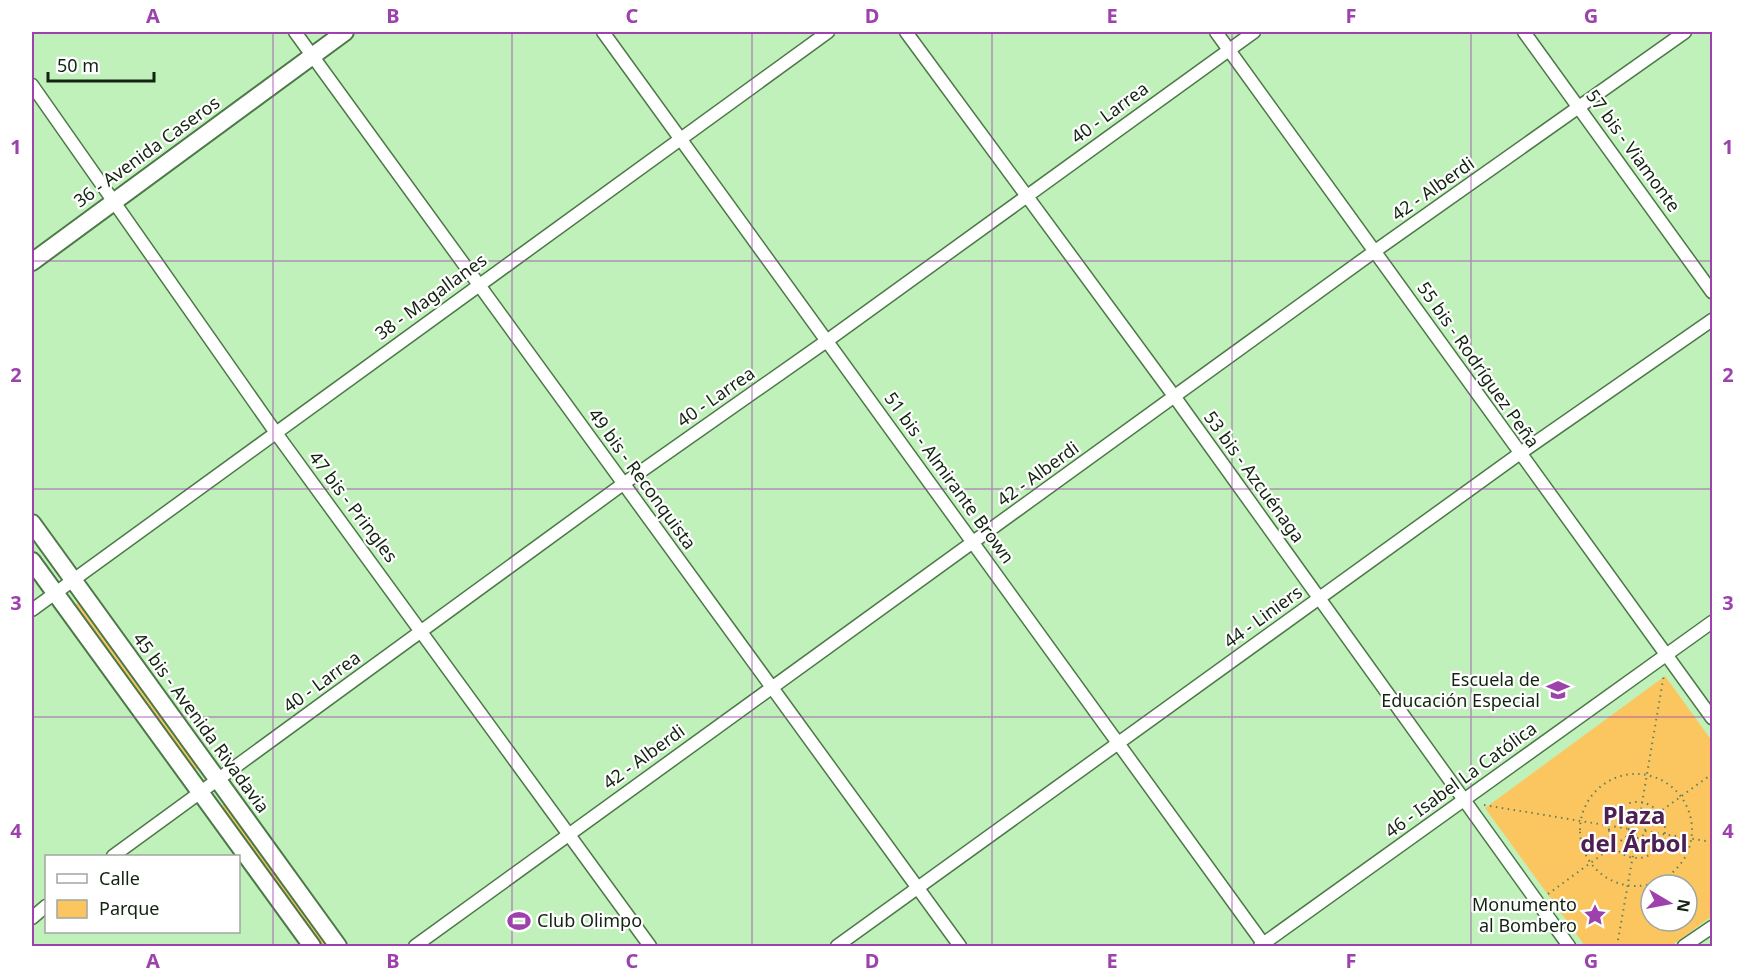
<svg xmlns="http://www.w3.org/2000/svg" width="1744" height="978" viewBox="0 0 1744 978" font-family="'Noto Sans',sans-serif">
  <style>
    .green { fill: #fbc660; fill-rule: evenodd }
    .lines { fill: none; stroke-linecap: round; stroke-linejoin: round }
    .street-casing { stroke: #4d7848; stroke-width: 15 }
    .secondary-casing { stroke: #4d7848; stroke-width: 20 }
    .path { stroke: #61815e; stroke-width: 2; stroke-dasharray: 1.5 4.5; stroke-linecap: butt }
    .street { stroke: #fff; stroke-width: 12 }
    .secondary { stroke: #fff; stroke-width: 16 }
    .grid { fill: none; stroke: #9d42ac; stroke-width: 1.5; stroke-opacity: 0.55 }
    .labels { text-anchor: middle; stroke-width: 4.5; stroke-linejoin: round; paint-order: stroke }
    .street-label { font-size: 18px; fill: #122410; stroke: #fff }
    .poi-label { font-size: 18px; fill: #122410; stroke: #fff; text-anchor: end }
    .district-label { font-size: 24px; font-weight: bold; fill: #4c2053; stroke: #fff }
    .neatline { fill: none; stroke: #9d42ac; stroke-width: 2 }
    .grid-label { font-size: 20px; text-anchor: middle; font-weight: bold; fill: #9d42ac }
  </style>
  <rect width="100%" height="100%" fill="#c1f1bb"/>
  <path class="green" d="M79 602 199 768 194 771 74 606Z
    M1665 676 1712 741V916L1671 946H1585L1485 808ZM1651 885H1687V921H1651Z
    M225 803 328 946H321L220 807Z"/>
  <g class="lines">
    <g class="street-casing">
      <path id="street" d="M295 32 960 946
        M603 32 1265 946
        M906 32 1174 396 1569 946
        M1216 32 1712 718
        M1524 32 1712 292
        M32 85 276 433 650 946
        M32 610 828 32
        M113 856 623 484 828 340 1254 32
        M32 918 46 906
        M415 946 1375 251 1685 32
        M837 946 1519 454 1712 320
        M1260 946 1712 622
        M1684 946 1712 927"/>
    </g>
    <g class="secondary-casing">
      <path id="secondary" d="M32 262 345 32
        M32 523 338 946
        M32 561 312 946"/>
    </g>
    <path class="path" d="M1580 830a56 56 0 1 1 112 0a56 56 0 1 1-112 0Z
      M1609 830a28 28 0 1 1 56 0a28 28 0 1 1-56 0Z
      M1484 805 1629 829
      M1639 821 1664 674
      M1629 830a8 8 0 1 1 16 0a8 8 0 1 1-16 0Z
      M1643 824 1712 774
      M1645 831 1712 842
      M1548 894 1630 834
      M1617 946 1636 838"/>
    <use href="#street" class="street"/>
    <use href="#secondary" class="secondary"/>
  </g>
  <path class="grid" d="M273 32V946M512 32V946M752 32V946M992 32V946M1232 32V946M1471 32V946M32 261H1712M32 489H1712M32 717H1712"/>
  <defs>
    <g id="school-bare" transform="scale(1.8)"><path d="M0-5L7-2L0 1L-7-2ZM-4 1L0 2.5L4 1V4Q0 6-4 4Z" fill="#9d42ac" stroke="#fff" stroke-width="2.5" paint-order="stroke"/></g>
    <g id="sight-bare" transform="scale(1.8)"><path d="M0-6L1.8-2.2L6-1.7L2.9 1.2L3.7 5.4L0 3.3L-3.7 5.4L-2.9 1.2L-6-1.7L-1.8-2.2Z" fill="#9d42ac" stroke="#fff" stroke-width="2.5" paint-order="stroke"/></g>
    <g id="stadium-bare" transform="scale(1.8)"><path d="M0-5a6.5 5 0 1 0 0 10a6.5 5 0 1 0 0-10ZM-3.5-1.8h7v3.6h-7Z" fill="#9d42ac" stroke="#fff" stroke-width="2.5" paint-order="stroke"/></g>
  </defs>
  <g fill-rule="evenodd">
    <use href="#school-bare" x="1558" y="690"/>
    <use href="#sight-bare" x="1595" y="915"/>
    <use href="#stadium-bare" x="519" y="921"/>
  </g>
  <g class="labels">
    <g class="street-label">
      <text transform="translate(1110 113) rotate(-36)" y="6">40 - Larrea</text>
      <text transform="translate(1633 151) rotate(54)" y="6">57 bis - Viamonte</text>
      <text transform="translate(147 152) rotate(-36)" y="6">36 - Avenida Caseros</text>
      <text transform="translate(1433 189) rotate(-35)" y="6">42 - Alberdi</text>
      <text transform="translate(431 297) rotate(-36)" y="6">38 - Magallanes</text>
      <text transform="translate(1478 365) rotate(55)" y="6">55 bis - Rodríguez Peña</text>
      <text transform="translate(716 397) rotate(-35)" y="6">40 - Larrea</text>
      <text transform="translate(1038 474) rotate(-36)" y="6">42 - Alberdi</text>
      <text transform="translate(1254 477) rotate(54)" y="6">53 bis - Azcuénaga</text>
      <text transform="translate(949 478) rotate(54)" y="6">51 bis - Almirante Brown</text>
      <text transform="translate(642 479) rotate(54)" y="6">49 bis - Reconquista</text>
      <text transform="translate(353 507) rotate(53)" y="6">47 bis - Pringles</text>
      <text transform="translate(1263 617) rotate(-36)" y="6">44 - Liniers</text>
      <text transform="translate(322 682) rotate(-36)" y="6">40 - Larrea</text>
      <text transform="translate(201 723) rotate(54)" y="6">45 bis - Avenida Rivadavia</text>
      <text transform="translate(644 757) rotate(-36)" y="6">42 - Alberdi</text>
      <text transform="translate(1461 780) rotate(-36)" y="6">46 - Isabel La Católica</text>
    </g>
    <g class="poi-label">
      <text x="1540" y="686">Escuela de<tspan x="1540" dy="21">Educación Especial</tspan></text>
      <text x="1577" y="911">Monumento<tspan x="1577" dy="21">al Bombero</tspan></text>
      <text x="537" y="927" text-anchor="start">Club Olimpo</text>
    </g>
    <g class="district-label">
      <text x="1634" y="824">Plaza<tspan x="1634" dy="28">del Árbol</tspan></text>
    </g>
  </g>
  <rect width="1744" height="978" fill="none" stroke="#ffffff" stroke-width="66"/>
  <rect x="45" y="855" width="195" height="78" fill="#ffffff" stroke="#a0a79f" stroke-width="1.5"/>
  <rect x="57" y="874" width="30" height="9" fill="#ffffff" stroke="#a0a79f" stroke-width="1.5"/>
  <text x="99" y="885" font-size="18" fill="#122410">Calle</text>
  <rect x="57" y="900" width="30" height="18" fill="#fbc660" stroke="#a0a79f" stroke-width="1.5"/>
  <text x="99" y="915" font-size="18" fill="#122410">Parque</text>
  <g transform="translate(1669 903) rotate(100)"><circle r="28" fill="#ffffff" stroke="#a0a79f" stroke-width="1.5"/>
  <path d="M0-4.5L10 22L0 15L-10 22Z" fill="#9d42ac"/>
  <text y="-9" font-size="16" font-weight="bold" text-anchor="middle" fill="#122410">N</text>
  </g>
  <path d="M48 72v9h106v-9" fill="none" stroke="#122410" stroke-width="3"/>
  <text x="57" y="72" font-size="18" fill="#122410" stroke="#ffffff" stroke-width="4.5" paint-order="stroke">50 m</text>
  <rect x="33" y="33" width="1678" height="912" class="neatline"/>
  <g class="grid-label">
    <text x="153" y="23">A</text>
    <text x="393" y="23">B</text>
    <text x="632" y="23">C</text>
    <text x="872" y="23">D</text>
    <text x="1112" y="23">E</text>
    <text x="1351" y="23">F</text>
    <text x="1591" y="23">G</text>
    <text x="16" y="154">1</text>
    <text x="1728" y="154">1</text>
    <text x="16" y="382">2</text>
    <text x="1728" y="382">2</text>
    <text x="16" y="610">3</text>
    <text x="1728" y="610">3</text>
    <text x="16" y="838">4</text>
    <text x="1728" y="838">4</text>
    <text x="153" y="968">A</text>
    <text x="393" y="968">B</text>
    <text x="632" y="968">C</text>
    <text x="872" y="968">D</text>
    <text x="1112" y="968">E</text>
    <text x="1351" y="968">F</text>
    <text x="1591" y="968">G</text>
  </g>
</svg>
